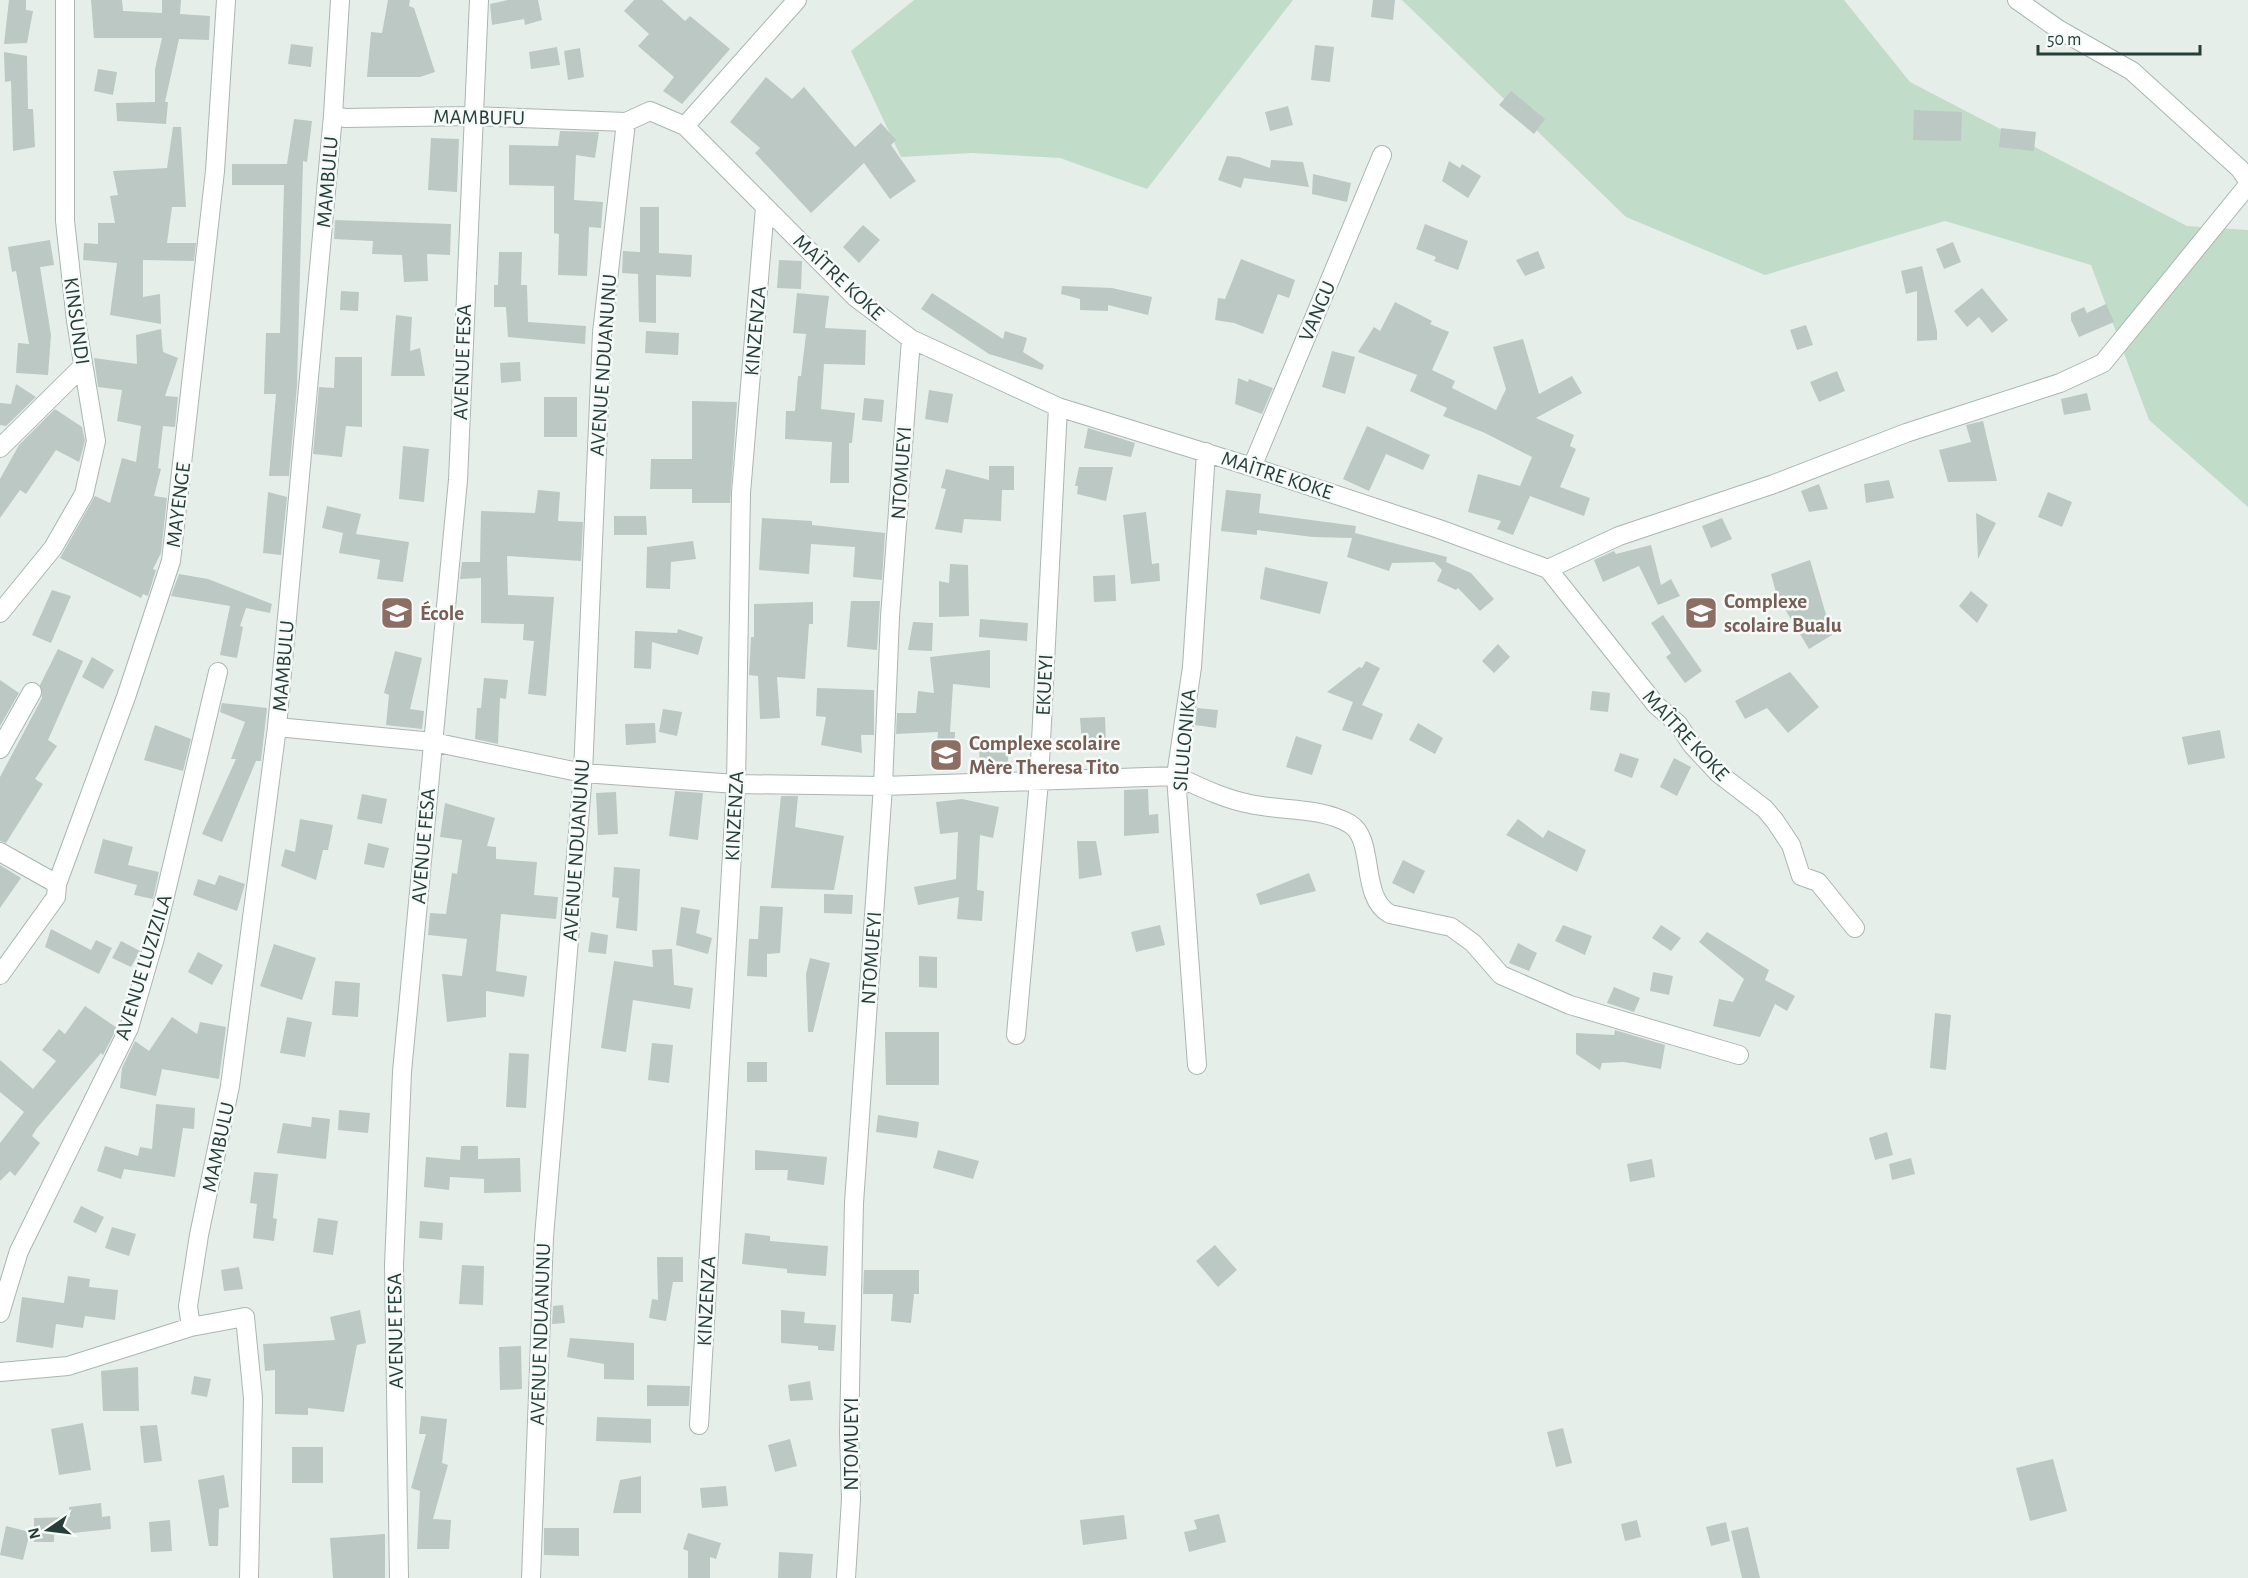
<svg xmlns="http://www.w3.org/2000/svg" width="2248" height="1578" viewBox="0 0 2248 1578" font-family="'Alegreya Sans',sans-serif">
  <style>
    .green { fill: #c1ddc9 }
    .building { fill: #bbc8c4 }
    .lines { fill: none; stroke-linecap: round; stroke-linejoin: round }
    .street-casing { stroke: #a9b6b1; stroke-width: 20 }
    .street { stroke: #fff; stroke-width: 18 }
    .labels { text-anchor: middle; stroke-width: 5; stroke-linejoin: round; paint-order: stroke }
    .street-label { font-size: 21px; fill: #263e39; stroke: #f6faf8 }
    .education-label { font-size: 21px; font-weight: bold; fill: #785e54; stroke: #f6faf8; text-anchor: start }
  </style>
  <rect width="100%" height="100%" fill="#e6eeea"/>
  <path class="green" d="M914 0H1293L1147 189 1060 158 972 153 901 157 851 51Z
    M1402 0H1844L1910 82 2187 226 2248 230V507L2149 420 2091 265 1945 221 1765 275 1626 217Z"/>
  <path class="building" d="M9 0H26V10L33 11 27 43 4 44Z
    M91 0H122L123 11 162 13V0H181L180 14 210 16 209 40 179 39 165 102H168L166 124 117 121 116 103 155 102V69L162 38H94Z
    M388 0H410L409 6 414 8 435 72 420 77H367L371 32 382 33Z
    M508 0H538L542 20 525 25 524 19 492 25 490 4Z
    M634 0H662L685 21 690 16 730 49 682 104 663 91 674 77 638 46 649 34 624 11Z
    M1373 0H1395L1393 20 1371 17Z
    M291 44 313 47 311 67 288 64Z
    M1315 45 1334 47 1330 82 1311 80Z
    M557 47 560 65 531 69 529 52Z
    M580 48 584 77 568 80 564 51Z
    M4 52 27 56 28 109H33L35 147 13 151 11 81 5 82Z
    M98 69 117 72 113 95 94 91Z
    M766 77 792 99 804 87 855 147 881 123 896 140 891 145 916 181 890 199 864 163 811 213 755 153 760 148 730 122Z
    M1511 91 1545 119 1534 134 1499 105Z
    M1288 106 1293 125 1270 131 1265 112Z
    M1914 110 1962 112 1961 141 1913 140Z
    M294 119 312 121 307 162 303 161 297 386 289 476H269L276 394H264L266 333H280L284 185H232V164H287Z
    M173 127H181L186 207H172L167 243H196L194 261 143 260V297L160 294 161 324 110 315 117 263 83 260 84 243 98 244V223H115L110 196 118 195 113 171 167 168Z
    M2001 128 2036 132 2034 151 1999 147Z
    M560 131 599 132 595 158 576 155 574 200 603 202 601 228 589 227 587 276 558 275 559 234 554 233V186L509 185V145L558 146Z
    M431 138 459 139 457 192 428 190Z
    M1227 156 1239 157 1270 168 1271 160 1303 162 1309 187 1244 178 1241 188 1218 180Z
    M1449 161 1460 168 1462 164 1481 176 1468 198 1442 181Z
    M1313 174 1351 183 1347 202 1312 194Z
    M640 207H659V253L692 255 691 277 656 275V323L639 322 638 274 622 273 623 251 640 252Z
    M335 220 451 224 450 255 427 254 428 281 404 282 402 255 372 254 373 241 334 239Z
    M1425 224 1468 241 1458 270 1434 261 1436 257 1416 249Z
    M863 225 880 240 859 263 843 247Z
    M50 240 54 265 40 267 51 335 48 375 16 373 18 343 29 344 16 271 12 272 8 247Z
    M1953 242 1961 262 1944 269 1936 249Z
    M1538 251 1545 268 1525 276 1516 260Z
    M499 252H522L521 285H527L528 322 586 326 585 344 508 337 506 307H494V285H498Z
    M1241 259 1295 280 1289 298 1278 294 1263 334 1234 323 1215 320 1218 298 1225 299Z
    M779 260 802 261 801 289 777 288Z
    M1922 266 1937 331V340L1917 341V291L1906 294 1901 271Z
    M1062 286 1112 288 1152 297 1148 315 1108 305V311L1080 310V299L1061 294Z
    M1982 288 2008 320 1992 333 1979 317 1967 327 1954 311Z
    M341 291 359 292 358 311 340 310Z
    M797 293 829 296 825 328 866 330 865 365 824 364 821 409 855 413 852 443H849V483H830L832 442 785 439 786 411H795L798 376H801L806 334 793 333Z
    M932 293 1003 339 1005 331 1027 338 1023 352 1044 365 1042 370 989 354 921 309Z
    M1395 302 1432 321 1430 324 1449 332 1432 370 1455 381 1452 388 1496 410 1506 389 1493 347 1523 339 1539 394 1572 376 1582 393 1536 418 1574 435 1570 446 1576 449 1560 487 1590 498 1584 516 1530 496 1513 535 1497 529 1501 521 1468 512 1478 474 1520 486 1532 457 1485 433 1443 416 1447 408 1410 391 1417 375 1358 352 1374 327 1380 331Z
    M2106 304 2114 322 2079 337 2071 320V313L2084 307 2087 313Z
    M396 315 412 317 410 351 420 348 425 376H391Z
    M1806 325 1813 345 1797 350 1790 330Z
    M161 329 163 352 178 358 165 396 178 397 175 427 163 426 158 468 161 469 154 496 167 498 161 553 153 569 156 570 148 596 143 594 141 598 60 558 95 496 110 503 122 458 136 462 141 426 117 421 122 390 98 387 94 358 137 364 136 335Z
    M646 331 679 333 678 355 645 353Z
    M1332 351 1355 357 1345 394 1322 387Z
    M335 357H362V427L346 426 342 457 313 454 319 387 334 388Z
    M520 362 521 381 501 383 500 363Z
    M1837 371 1845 391 1819 402 1810 382Z
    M1238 378 1248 382 1249 379 1273 388 1262 414 1235 404Z
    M16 384 36 397 6 426 0 425V403L11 404Z
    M929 390 953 394 948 423 925 419Z
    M2087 393 2091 410 2064 415 2061 399Z
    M544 397H577V437H544Z
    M864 398 884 400 882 422 862 420Z
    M692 401 737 402 730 503H692V489H650L651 459H692Z
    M55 409 82 427 85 441 80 459 79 462 56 450 26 494 20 490 0 518V479L19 445Z
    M1983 421 1997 481 1948 482 1939 450 1971 442 1966 425Z
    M1367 426 1430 455 1423 470 1386 454 1369 491 1343 479Z
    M1088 428 1135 443 1131 457 1084 448Z
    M403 446 429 449 424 502 399 499Z
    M989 466H1014V490H1002L1001 521 964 519 962 533 935 529 946 489 941 488 946 469 989 480Z
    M1079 467H1113L1106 501 1077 494 1078 486H1075Z
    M1889 480 1894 498 1866 503 1864 484Z
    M1819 484 1828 509 1809 512 1801 491Z
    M538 490 560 492 558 521 583 522 581 561 507 556 508 595 554 597 546 696 528 694 534 641 523 640 524 624 481 623V578L460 579 462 562H480L481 511 535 513Z
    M1226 490 1261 494 1259 513 1356 526 1355 533 1447 557 1446 562 1471 573 1494 599 1480 611 1458 588 1456 590 1437 581 1442 570 1434 562 1392 563 1389 571 1347 557 1352 538 1313 537 1257 530V535L1221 531Z
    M268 492 287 497 281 555 263 553Z
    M2048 492 2072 502 2062 527 2038 517Z
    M327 506 361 514 356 534 409 542 403 582 377 579 380 560 339 553 343 533 322 528Z
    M1146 512 1152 564 1159 563 1160 581 1131 584 1123 515Z
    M1976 513 1996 523 1978 559Z
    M614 516H646L647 535H614Z
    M762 518 812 521V525L885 533 882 580 853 577 855 547 811 544 809 574 759 570Z
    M1722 518 1732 539 1711 548 1702 526Z
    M693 541 696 559 671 562 670 589 646 588 647 547Z
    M1651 545 1661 585 1671 579 1680 596 1658 605 1639 566 1603 582 1594 560 1614 551 1616 554Z
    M1810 560 1832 635 1809 649 1783 606 1780 607 1771 574Z
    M950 564 968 565 969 616 939 617V581L949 583Z
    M1265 567 1328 582 1320 614 1260 599Z
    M179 574 208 579 272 604 270 613 246 608 240 626 243 627 237 658 220 655 230 606 171 596Z
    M1115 575 1116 601 1094 602 1093 576Z
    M52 590 71 596 51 643 32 635Z
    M1971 591 1988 605 1977 623 1959 606Z
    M851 601H880L877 650 847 647Z
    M813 602V624H809L805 679 777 677 780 718 760 719 758 676 749 675 751 637H754V604Z
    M1663 615 1702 671 1685 683 1666 657 1671 653 1651 623Z
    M980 619 1028 623 1027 641 979 637Z
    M913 622 933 623 932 651 908 650Z
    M678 629 703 637 698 655 652 642 651 669 634 668 635 631 677 633Z
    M1498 644 1510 657 1494 673 1482 661Z
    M58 649 83 661 48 740 57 746 35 779 43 784 6 843 0 841V777L42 698 40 685Z
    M990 650V688L953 684 950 732H955L954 756 936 755 938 732 896 734 897 713H916L918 691 934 693 930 657Z
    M395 651 422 658 410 709 424 711 422 729 386 725 389 695 384 693Z
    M92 657 114 670 103 689 82 677Z
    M1366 661 1380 668 1362 705 1383 714 1372 740 1342 730 1353 702 1327 692 1359 667 1362 668Z
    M1790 672 1819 707 1788 733 1767 708 1745 719 1735 701Z
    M484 678 508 680 506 699 500 698 498 744 475 739 477 708H481Z
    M0 680 19 693 0 726Z
    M817 688 874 690V735H861L862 753 821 745 826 717 816 716Z
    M1592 691 1610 693 1608 712 1590 710Z
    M222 703 267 708 261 761H256L222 842 202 834 236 759H231L245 722 220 712Z
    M1197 708 1218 710 1216 728 1195 725Z
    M663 709 682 712 677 736 659 732Z
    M1105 717 1106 744 1082 745 1080 718Z
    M655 723 656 743 626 745 625 724Z
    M1418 723 1443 738 1435 754 1409 740Z
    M155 725 191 739 183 771 144 760Z
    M2220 730 2225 758 2188 765 2182 737Z
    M1296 736 1322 745 1312 775 1286 767Z
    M1008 745V768H980L979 746Z
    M1620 753 1639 759 1632 778 1614 771Z
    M1674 758 1691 767 1677 796 1660 787Z
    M1148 789 1149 815 1158 814 1159 833 1124 836V790Z
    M675 791 703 793 698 840 669 836Z
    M616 792 618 834 598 835 596 793Z
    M362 794 387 799 382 824 357 819Z
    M781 796H798L795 827 844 836 834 890 771 888Z
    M962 799 999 807 993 838 980 835 977 890 984 891 982 921 957 919 959 897 918 905 914 887 956 879 958 832 940 834 936 802Z
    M445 803 495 818 487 846 496 847V859L537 862 534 895 558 897 556 919 501 914 496 971 527 976 524 997 486 991V1017L447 1022 442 974 462 976 467 939 428 935 430 913 446 914 452 873 457 874 462 840 440 837Z
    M300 819 333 825 328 850H323L316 880 281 866 285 849 295 852Z
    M1518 819 1543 838 1548 830 1586 850 1577 872 1506 835Z
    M103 839 133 847 128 865 159 872 153 899 134 895 137 885 94 873Z
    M1077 841H1096L1102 875 1079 879Z
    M368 843 389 848 384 868 364 864Z
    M1403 860 1425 871 1414 894 1392 883Z
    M0 865 21 878 0 908Z
    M614 867 640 869 637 931 616 928 619 898 612 897Z
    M1309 873 1316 891 1260 905 1256 894Z
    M219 875 245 884 237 911 193 895 198 879 215 885Z
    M824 894 853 895 852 914 824 913Z
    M760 906 783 907 780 953 767 954V977L747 976 749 939H758Z
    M681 907 700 910 696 933 712 938 708 954 676 945Z
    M1160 925 1165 945 1136 952 1131 932Z
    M1563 925 1592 936 1585 955 1555 941Z
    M1661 925 1681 938 1671 951 1652 938Z
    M51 929 91 950 96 940 112 948 99 974 45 947Z
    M591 932 608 935 606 954 588 952Z
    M1707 932 1769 970 1765 980 1795 996 1787 1011 1775 1004 1760 1037 1713 1026 1719 999 1733 1002 1744 979 1699 942Z
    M121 941 140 951 131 967 112 958Z
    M1518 943 1537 953 1529 971 1509 963Z
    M274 944 316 958 302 1000 260 986Z
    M672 949 674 985 693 988 690 1009 633 1000 626 1052 601 1048 614 961 653 967 652 950Z
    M198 952 223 965 212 985 188 972Z
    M919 956 937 957V988L919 987Z
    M810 958 830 963 813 1032H808L806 974Z
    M1653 972 1673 976 1669 995 1650 991Z
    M335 981 360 983 358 1017 332 1015Z
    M1614 987 1640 998 1634 1012 1607 1003Z
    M85 1006 117 1028 103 1055 101 1053 37 1128 32 1136 40 1143 15 1176 10 1171 0 1181V1143L24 1112 0 1092V1060L33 1089 56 1061 42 1050 59 1029 65 1034Z
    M1935 1013 1951 1015 1946 1070 1930 1068Z
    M172 1017 197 1034 200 1022 226 1027 219 1079 162 1069 156 1096 120 1088 122 1068 135 1041 149 1051Z
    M287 1017 312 1022 305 1057 280 1053Z
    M1615 1030 1665 1045 1661 1069 1624 1062 1602 1063 1600 1070 1576 1054V1033L1614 1035Z
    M885 1032H939V1085H886Z
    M652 1043 673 1045 669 1083 648 1080Z
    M509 1053 529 1054 526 1108 506 1107Z
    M747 1062H767V1082H747Z
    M156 1104 195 1108 194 1129 183 1128 175 1177 124 1169 121 1179 97 1171 105 1146 138 1156 140 1147 152 1149Z
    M339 1110 370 1113 368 1133 338 1130Z
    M878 1115 919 1122 917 1138 876 1132Z
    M312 1117 330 1119 326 1159 277 1153 283 1123 311 1127Z
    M1887 1132 1893 1155 1875 1160 1869 1138Z
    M461 1146H478V1159L520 1158 521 1192 484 1193V1179L450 1177 449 1190 424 1187 426 1157 460 1160Z
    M755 1150 827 1157 824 1185 787 1180 788 1170H755Z
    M938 1150 979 1161 973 1179 933 1168Z
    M1911 1158 1915 1174 1892 1180 1889 1164Z
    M1652 1159 1655 1177 1630 1182 1627 1164Z
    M254 1172 278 1174 273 1218 277 1219 274 1241 253 1238 257 1204 250 1203Z
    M81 1206 104 1217 96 1233 73 1222Z
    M318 1218 338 1221 333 1255 313 1252Z
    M420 1221 443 1223 442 1240 419 1238Z
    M112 1227 136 1234 129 1256 105 1248Z
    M745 1233 770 1236V1241L828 1246 826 1276 787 1273V1269L742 1264Z
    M1215 1245 1237 1270 1218 1287 1196 1261Z
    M657 1257H683V1282H673L666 1321 649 1318 652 1299 658 1300Z
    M462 1265 484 1266 483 1305 459 1304Z
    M239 1267 243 1289 224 1291 221 1270Z
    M864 1270H919V1294H914L911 1323 891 1321 893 1294H863Z
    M68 1276 90 1279 89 1287 118 1290 115 1320 85 1316 83 1328 56 1324 53 1348 16 1342 22 1297 64 1303Z
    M563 1305 565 1323 552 1324 553 1306Z
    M360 1310 366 1343 357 1345 344 1412 308 1408V1415L275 1414V1370L265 1371 263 1344 335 1340 330 1317Z
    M781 1310 805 1312 804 1323 836 1325 834 1351 818 1350V1346L781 1343Z
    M570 1338 634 1343V1380L604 1379V1364L567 1357Z
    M521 1346 522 1389 500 1390 499 1347Z
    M138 1367 139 1411H103L101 1371Z
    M194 1376 211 1379 207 1397 191 1394Z
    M810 1381 813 1400 790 1401 788 1385Z
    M647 1385 690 1386 689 1406H647Z
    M421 1416 447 1419 442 1463 448 1465 433 1519 451 1520 449 1549H417L420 1491 411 1488 426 1434H419Z
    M597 1417 651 1419V1443L596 1441Z
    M83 1423 91 1470 59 1475 51 1429Z
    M157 1425 162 1461 144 1463 140 1426Z
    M1563 1428 1572 1463 1556 1467 1547 1432Z
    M790 1439 797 1466 775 1472 768 1445Z
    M292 1447H323V1483H292Z
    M2053 1459 2067 1511 2030 1521 2016 1468Z
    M224 1475 229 1507 219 1509 218 1546H209L198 1480Z
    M641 1476V1513H613L620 1480Z
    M726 1486 728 1506 702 1508 700 1488Z
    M101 1503 102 1517 110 1516 111 1529 54 1535V1542H34V1518L70 1517 69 1507Z
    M1219 1514 1226 1542 1189 1552 1184 1532 1197 1529 1194 1520Z
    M1124 1515 1127 1539 1083 1545 1080 1520Z
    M170 1520 172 1551 151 1552 149 1522Z
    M1637 1520 1641 1537 1625 1541 1621 1524Z
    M1726 1522 1730 1541 1711 1546 1706 1527Z
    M6 1526 30 1532 23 1560 0 1555Z
    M1748 1527 1760 1578H1742L1731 1531Z
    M544 1528H579V1556L544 1555Z
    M688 1533 721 1543 716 1559 710 1557V1578H688V1551L683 1549Z
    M385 1534V1578H333L330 1538Z
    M779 1552 813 1554 811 1578H778Z"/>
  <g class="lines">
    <g class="street-casing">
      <path id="street" d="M2017 0 2058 29 2132 71 2240 169 2248 181
        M333 115 345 118 472 116 626 122 650 111 685 126 855 297 911 339 1058 407 1252 467 1439 529 1548 569 1656 705 1678 724 1692 745 1718 773 1765 809 1775 821 1791 845 1801 876 1818 882 1855 928
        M685 126 797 0
        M0 448 83 366
        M1252 467 1382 155
        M1548 569 1619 536 1774 484 1906 433 2060 383 2103 363 2248 185
        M0 613 53 548 84 494 96 441 76 321 65 221V0
        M277 727 433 742 583 773 736 784 883 786 1176 776C1200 787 1224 799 1250 804 1281 811 1322 807 1350 824 1376 840 1359 897 1390 914L1451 927 1473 943 1501 975 1570 1005 1739 1055
        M0 749 32 692
        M0 852 57 884
        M0 975 56 897 57 884 126 697 171 561 215 171 226 0
        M1016 1035 1039 781 1058 407
        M1197 1065 1176 776 1192 667 1206 452
        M0 1313 19 1251 129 1028 155 938 218 672
        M191 1327 245 1317 253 1398 249 1578
        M0 1372 68 1366 191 1327 188 1306 199 1235 230 1086 277 727 333 115 340 0
        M699 1425 736 784 741 493 765 207
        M399 1578 394 1265 402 1072 458 480 479 0
        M531 1578 544 1237 583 773 602 333 626 122
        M846 1578 851 1499 849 1433 854 1203 883 786 890 617 911 339"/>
    </g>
    <use href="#street" class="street"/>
  </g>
  <defs>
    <g id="school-square" transform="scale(1.725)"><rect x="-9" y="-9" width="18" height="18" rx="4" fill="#8d6e63" stroke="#f6faf8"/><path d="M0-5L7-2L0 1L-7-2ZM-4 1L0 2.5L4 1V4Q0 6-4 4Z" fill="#fff"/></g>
  </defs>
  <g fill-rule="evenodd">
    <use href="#school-square" x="397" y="613"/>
    <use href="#school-square" x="1701" y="613"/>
    <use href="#school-square" x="946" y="755"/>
  </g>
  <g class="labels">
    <g class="street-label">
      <text transform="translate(479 117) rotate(1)" y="7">MAMBUFU</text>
      <text transform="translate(327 182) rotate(-85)" y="7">MAMBULU</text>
      <text transform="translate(839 277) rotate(43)" y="7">MAÎTRE KOKE</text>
      <text transform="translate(1317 311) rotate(-67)" y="7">VANGU</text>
      <text transform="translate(77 321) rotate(82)" y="7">KINSUNDI</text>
      <text transform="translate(755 331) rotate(-85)" y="7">KINZENZA</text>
      <text transform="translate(462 362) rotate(-88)" y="7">AVENUE FESA</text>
      <text transform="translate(603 365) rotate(-86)" y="7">AVENUE NDUANUNU</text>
      <text transform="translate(901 473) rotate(-86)" y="7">NTOMUEYI</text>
      <text transform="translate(1277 475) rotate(18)" y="7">MAÎTRE KOKE</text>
      <text transform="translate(178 505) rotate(-83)" y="7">MAYENGE</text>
      <text transform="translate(283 666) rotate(-85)" y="7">MAMBULU</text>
      <text transform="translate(1044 685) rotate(-87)" y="7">EKUEYI</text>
      <text transform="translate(1686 735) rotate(47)" y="7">MAÎTRE KOKE</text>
      <text transform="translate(1184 740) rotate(-85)" y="7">SILULONIKA</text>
      <text transform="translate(734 816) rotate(-87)" y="7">KINZENZA</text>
      <text transform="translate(423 846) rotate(-85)" y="7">AVENUE FESA</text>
      <text transform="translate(576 850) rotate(-86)" y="7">AVENUE NDUANUNU</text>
      <text transform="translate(871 958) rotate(-86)" y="7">NTOMUEYI</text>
      <text transform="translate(143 967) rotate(-73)" y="7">AVENUE LUZIZILA</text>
      <text transform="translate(218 1147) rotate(-78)" y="7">MAMBULU</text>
      <text transform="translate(706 1301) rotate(-87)" y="7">KINZENZA</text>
      <text transform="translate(395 1331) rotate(-91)" y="7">AVENUE FESA</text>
      <text transform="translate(540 1334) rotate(-88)" y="7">AVENUE NDUANUNU</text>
      <text transform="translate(851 1444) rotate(-90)" y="7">NTOMUEYI</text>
    </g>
    <g class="education-label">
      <text x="1724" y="608">Complexe<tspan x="1724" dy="24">scolaire Bualu</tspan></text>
      <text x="420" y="620">École</text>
      <text x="969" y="750">Complexe scolaire<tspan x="969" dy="24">Mère Theresa Tito</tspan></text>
    </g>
  </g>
  <g transform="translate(48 1530) rotate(256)" stroke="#f6faf8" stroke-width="4.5" paint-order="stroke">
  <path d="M0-4.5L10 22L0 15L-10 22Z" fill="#263e39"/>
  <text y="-9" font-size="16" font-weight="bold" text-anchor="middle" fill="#263e39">N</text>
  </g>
  <path d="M2038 45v9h162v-9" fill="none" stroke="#263e39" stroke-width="3"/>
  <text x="2047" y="45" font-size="18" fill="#263e39" stroke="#f6faf8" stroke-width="4.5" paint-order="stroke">50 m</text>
</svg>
